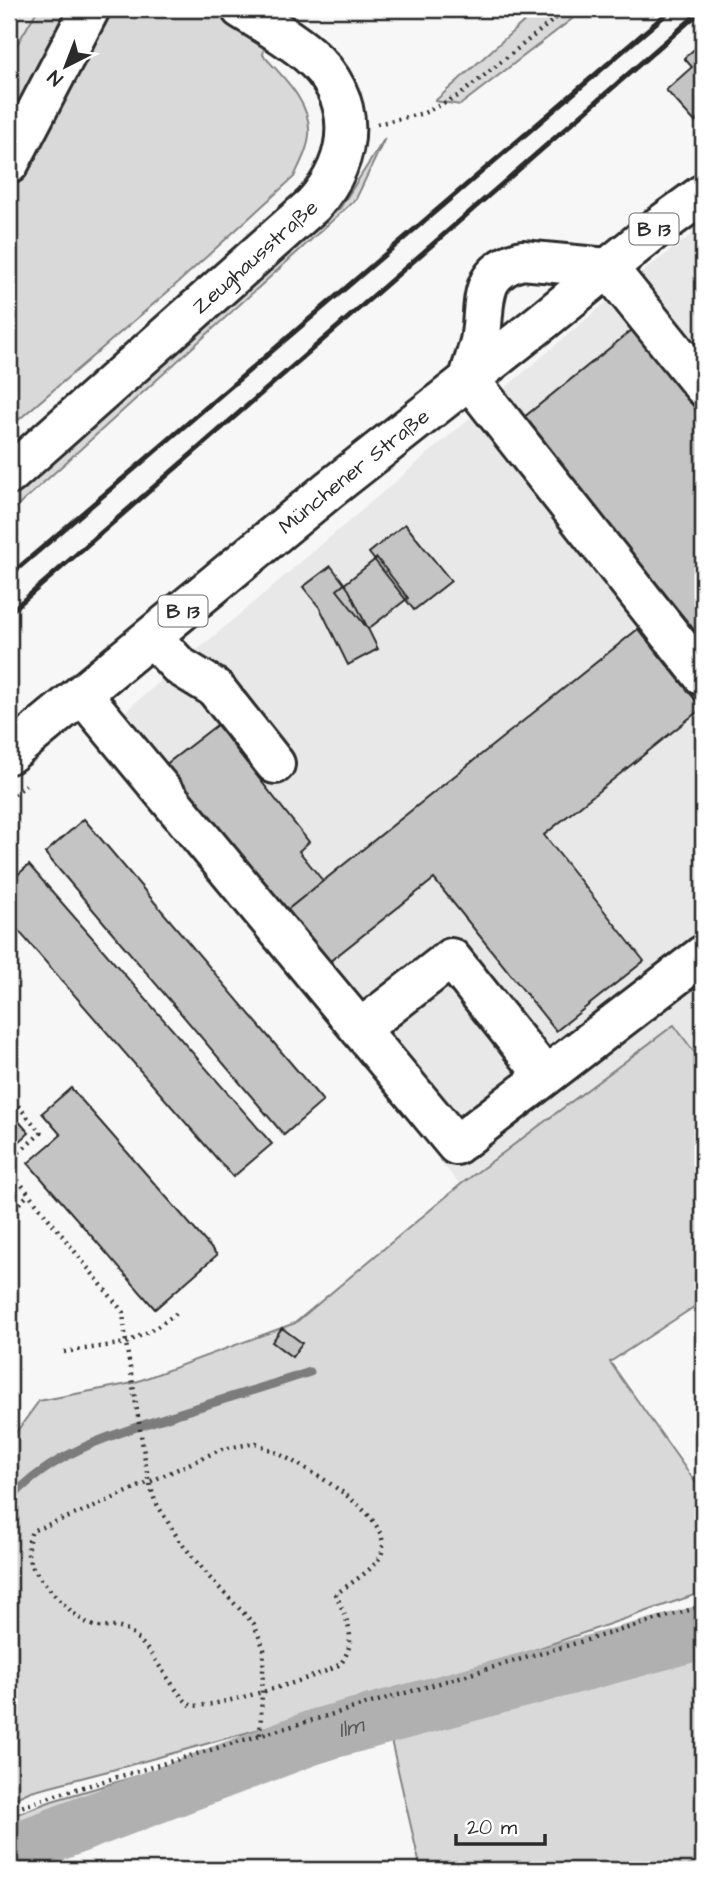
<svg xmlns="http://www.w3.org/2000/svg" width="712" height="1879" viewBox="0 0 712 1879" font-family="'Architects Daughter',sans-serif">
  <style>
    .built { fill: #e8e8e8 }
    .green { fill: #d9d9d9; stroke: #828282; stroke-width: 2 }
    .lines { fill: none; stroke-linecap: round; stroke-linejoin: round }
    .stream { stroke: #7b7b7b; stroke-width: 9 }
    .river { stroke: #b0b0b0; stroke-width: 54 }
    .building { fill: #c4c4c4; stroke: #2b2b2b; stroke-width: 2 }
    .minor-casing { stroke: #2b2b2b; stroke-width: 44 }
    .major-casing { stroke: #2b2b2b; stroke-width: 44 }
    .path { stroke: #2b2b2b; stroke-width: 4.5; stroke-dasharray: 2 5; stroke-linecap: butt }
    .minor { stroke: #fff; stroke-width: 38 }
    .major { stroke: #fff; stroke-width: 38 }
    .rail { stroke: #2b2b2b; stroke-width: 5 }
    .labels { text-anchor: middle; stroke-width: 7; stroke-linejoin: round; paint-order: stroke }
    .shield { fill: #fff; stroke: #6b6b6b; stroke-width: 2 }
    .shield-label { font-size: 19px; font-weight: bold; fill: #2b2b2b }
    .street-label { font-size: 21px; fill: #2b2b2b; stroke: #fff }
    .water-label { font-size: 23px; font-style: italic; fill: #5a5a5a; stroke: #fff }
  </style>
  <rect width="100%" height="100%" fill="#f7f7f7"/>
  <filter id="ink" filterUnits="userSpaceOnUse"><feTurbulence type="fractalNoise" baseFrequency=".0143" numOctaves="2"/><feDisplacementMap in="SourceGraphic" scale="14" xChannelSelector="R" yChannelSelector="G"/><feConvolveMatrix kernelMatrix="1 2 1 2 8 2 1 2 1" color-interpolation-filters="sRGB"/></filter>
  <g filter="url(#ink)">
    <path class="built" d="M9 9H37L9 57Z
      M703 226V1064L674 1025 460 1185 94 738 638 275Z"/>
    <path class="green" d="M38 9H212L265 41 263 55C282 76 312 103 309 135 308 150 300 163 294 177L171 289 9 428V58Z
      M538 9H585L460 105 435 101Z
      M385 138 356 199 9 514V499L340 208Z
      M674 1025 703 1064V1307H694L610 1362 703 1493V1592L487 1666 112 1770 31 1791 9 1801V1442L39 1401 133 1383 295 1323 460 1185Z
      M703 1610V1870H421L391 1740 181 1806 148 1789 9 1835V1817L52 1801Z"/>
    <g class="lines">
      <path class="stream" d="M9 1500C56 1449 118 1433 183 1412 225 1399 268 1386 310 1372"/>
      <path class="river" id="s1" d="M9 1852 319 1735 703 1632"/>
    </g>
    <path class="building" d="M698 46 703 52V114L695 122 666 90 692 67 684 58Z
      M632 330 703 418V641L523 418Z
      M405 524 451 581 414 610 369 553Z
      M377 558 408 598 368 629 337 590Z
      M331 566 349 590 378 649 348 665 320 608 303 587Z
      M638 629 702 708 544 835 644 961 556 1031 434 879 329 962 287 910Z
      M217 725 309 842 299 851 323 881 287 910 259 875 249 883 160 769Z
      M84 819 323 1101 284 1135 45 853Z
      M29 865 272 1144 233 1177 9 920V882Z
      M71 1088 217 1255 155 1309 28 1163 61 1135 42 1113Z
      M9 1110 29 1133 9 1151Z
      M282 1328 302 1343 292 1357 272 1342Z"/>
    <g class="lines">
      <g class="minor-casing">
        <g id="minor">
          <path d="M9 164 90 9"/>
          <path d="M703 386 608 268 522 260C475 273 487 304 480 341 477 354 472 366 469 379L703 676"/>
          <path id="s2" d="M9 475 313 205C355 158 359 97 308 54 287 36 263 23 241 9"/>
          <path d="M152 637 179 666 215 688 275 764"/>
          <path d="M82 694 456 1145 703 955"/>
          <path d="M360 1029 451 958 545 1076"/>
        </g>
      </g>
      <g class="major-casing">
        <g id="major">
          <path id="s3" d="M9 754 330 489 543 321 658 227 703 194"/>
        </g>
      </g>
      <path class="path" d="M377 124 424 113 460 95 567 9
        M9 799 26 785
        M9 1095 41 1133 9 1161
        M9 1169 123 1312 126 1343 148 1478 155 1501 179 1540 209 1577 254 1624 264 1649 260 1736
        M9 1213 29 1194
        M64 1352 126 1343 157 1327 177 1313
        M256 1443C285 1456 399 1512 381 1555 373 1571 350 1583 336 1594 342 1610 355 1632 348 1650 347 1653 343 1662 340 1664 327 1675 206 1711 191 1705 179 1700 153 1652 138 1639 116 1618 107 1633 89 1624 72 1616 38 1579 30 1562 26 1552 28 1542 32 1531L94 1507 222 1449Z
        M9 1811 56 1795 703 1606"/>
      <use href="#minor" class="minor"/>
      <use href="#major" class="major"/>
      <path class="rail" d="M9 576 672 9
        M9 613 703 9"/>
    </g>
  </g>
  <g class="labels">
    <g class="shield">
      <rect x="629.5" y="213.5" width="49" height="31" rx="5"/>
      <rect x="158.5" y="595.5" width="49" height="31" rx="5"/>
    </g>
    <g class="shield-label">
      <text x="654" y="236">B 13</text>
      <text x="183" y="618">B 13</text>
    </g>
    <g class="street-label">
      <text dy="7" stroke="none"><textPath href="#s2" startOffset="329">Zeughausstraße</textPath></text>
      <text dy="7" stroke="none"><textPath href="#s3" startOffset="446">Münchener Straße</textPath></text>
    </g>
    <g class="water-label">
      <text dy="8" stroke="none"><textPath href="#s1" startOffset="364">Ilm</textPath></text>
    </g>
  </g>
  <rect width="712" height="1879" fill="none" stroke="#fff" stroke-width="35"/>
  <rect x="18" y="18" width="677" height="1844" fill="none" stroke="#2b2b2b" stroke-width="2.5" filter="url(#ink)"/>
  <g transform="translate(66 66) rotate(222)" stroke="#ffffff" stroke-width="5" paint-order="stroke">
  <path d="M0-5L12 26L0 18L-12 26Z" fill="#2b2b2b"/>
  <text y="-10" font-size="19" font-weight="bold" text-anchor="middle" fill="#2b2b2b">N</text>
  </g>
  <path d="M456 1834v10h89v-10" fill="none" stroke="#2b2b2b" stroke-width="3.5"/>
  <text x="467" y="1834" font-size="21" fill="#2b2b2b" stroke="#ffffff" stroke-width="5" paint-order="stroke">20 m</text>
</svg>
